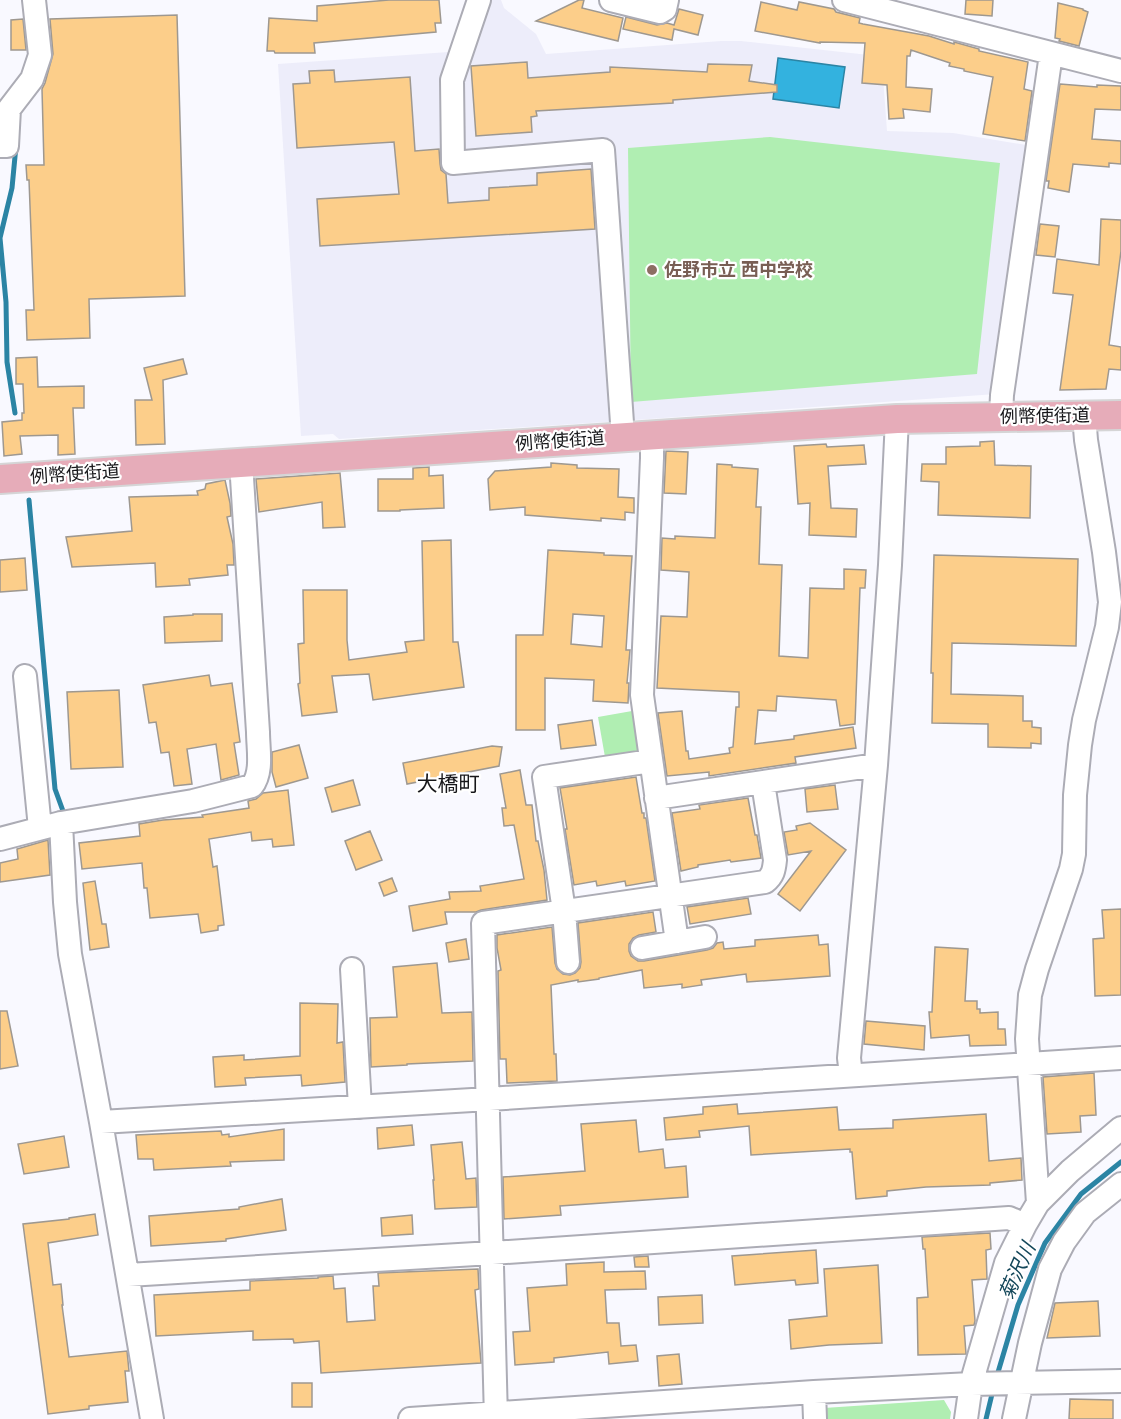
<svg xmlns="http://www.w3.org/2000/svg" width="1121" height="1419" viewBox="0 0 1121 1419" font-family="Helvetica,'Noto Sans JP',sans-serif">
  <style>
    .built { fill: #ededfa }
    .green { fill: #b0eeb2 }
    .water { fill: #33b2df; stroke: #2b84a4; stroke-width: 1.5 }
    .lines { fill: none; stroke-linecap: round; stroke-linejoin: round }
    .stream { stroke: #2b84a4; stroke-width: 5 }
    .building { fill: #fcce8a; stroke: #9e9890; stroke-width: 1.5; fill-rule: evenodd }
    .minor-casing { stroke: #acacb5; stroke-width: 26 }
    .major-casing { stroke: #d5d5d6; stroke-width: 32 }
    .minor { stroke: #fff; stroke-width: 22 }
    .major { stroke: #e6acb9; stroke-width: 28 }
    .education-dot { fill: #8d6e63; stroke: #fff; stroke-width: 2 }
    .labels { text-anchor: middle; stroke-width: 4.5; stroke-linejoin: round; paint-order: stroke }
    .education-label { font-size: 18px; font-weight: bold; fill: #785e54; stroke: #fff; text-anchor: start }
    .street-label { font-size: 18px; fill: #17171a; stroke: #fff }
    .water-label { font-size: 20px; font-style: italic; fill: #14475a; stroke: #fff }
    .quarter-label { font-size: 21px; fill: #17171a; stroke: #fff }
  </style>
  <rect width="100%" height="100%" fill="#f9f9ff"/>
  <path class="built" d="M465 0H501L504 8 536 34 546 54 721 41H741L869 55 882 63 887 131 953 133 1032 146 996 394 621 421 339 439 333 434 301 436 278 64 449 52Z"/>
  <path class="green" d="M770 137 1000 163 977 374 631 402 628 148Z
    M632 711 639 751 605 757 598 717Z
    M944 1400 951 1412 950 1419H824V1408Z"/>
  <path class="water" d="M778 58 845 67 839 108 773 99Z"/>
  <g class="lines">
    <path class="stream" d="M15 413 7 362 6 302 0 238 12 188 16 146
      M29 500 55 789 63 811
      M996 1379 1018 1305 1045 1243 1081 1194 1121 1162
      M986 1419 993 1390"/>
  </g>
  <path class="building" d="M389 0H439L441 23H435L436 32 314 43 315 53H275L274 51H267L269 18 317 21V6Z
    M579 0H584L582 8 623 18 618 41 536 21Z
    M966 0H993L992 16 965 14Z
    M761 2 797 10 799 2 834 9 836 12 860 18 859 23 863 24 929 36 954 44V42L979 49V51L1028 62 1024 89 1032 91 1025 141 983 134 993 77 964 71V69L949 66 950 63 911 50 910 56H907L906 87 932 89 930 112 903 109 904 118 889 119 887 85 862 83 865 43 820 42V43L755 31Z
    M1058 3 1083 9V10L1088 12 1079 46 1059 41 1060 39 1055 38Z
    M679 9 703 15 698 35 674 29 672 40 623 29 626 17 657 25 667 23 674 25Z
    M177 15 185 296 89 299 90 338 27 340 26 310H34L29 180H27L26 165H44L42 89 45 83 53 54 50 19Z
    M23 19 26 50H11V20Z
    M527 62 528 78 610 72V67L707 72 708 64 752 65 749 81 777 85V92L673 100V103L536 111 537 116 531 117 532 132 476 136 471 66Z
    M334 70 335 82 410 77 415 151 439 149 440 164 441 170 446 174 448 203 489 200V188L537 185V173L591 169 595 229 320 246 317 199 399 194 394 142 297 148 293 84 310 83 309 71Z
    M1060 84 1097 87V85L1121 86V110L1095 109 1092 139 1121 141V164L1109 163V167L1073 164 1069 192 1048 188 1049 181H1046Z
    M1101 219 1121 220V251L1109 345 1121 347V370L1109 369 1106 389 1060 390 1073 295 1053 293 1057 259 1099 265Z
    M1040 224 1059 226 1055 257 1036 255Z
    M37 357 38 387 84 386V408H73L75 454 58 455V435L20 436 22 454 4 456 2 422 22 420V413H24L23 384H16V358Z
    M183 359 187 374 163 380 165 444 136 445 135 400H152L144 368Z
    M994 441 995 465 1031 466 1030 518 938 515 939 482 921 481 922 464H946V447L980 446V442Z
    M826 444 827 447 864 445 866 464 828 466 831 508 857 509 856 537 809 535 810 503 798 504 794 446Z
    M666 451 688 452 686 494 664 493Z
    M551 463 577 465V468L619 469 618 497 634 498V513L625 512V520L601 518V521L525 515V507L490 510 488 479 495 471 551 467Z
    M717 464 732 465V467L758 469 756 507H761L759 564 782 565 779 656 808 658 810 588 844 589V569L866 570 865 588H860L855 724 840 726 836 700 777 696 776 711 758 710 755 744 794 739V736L853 727 856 748 795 757 796 763 709 776V772L667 776 658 713 682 711 686 751H688L689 759 730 753 729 748 733 747 736 707H739V692L657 688 661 616 687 617 689 572 661 570 662 538 675 539V536L715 538Z
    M429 467V476L443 475 444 508 400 510V511H378V479H413V468Z
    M340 473 345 527 323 528 322 502 259 512 256 479Z
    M225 480 230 503 231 516 227 517 233 544 234 565H227L228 575 189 579 190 585 156 587 155 563 72 567 66 537 132 531 129 497 198 495 197 491 205 489 206 484Z
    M451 540 453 642H458L464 687 373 700 369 674 332 676 337 712 302 716 298 684 300 683 298 644 304 643 303 590H347V640L349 660 407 652 405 642 424 640 422 541Z
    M548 550 604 553V555L632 556 626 650H630L627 683H629L628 703 593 701 594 680 545 678V730H516V635H543ZM573 614 604 616 602 647 571 644Z
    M934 555 1078 559 1076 646 952 643 951 694 1023 696V721H1032V727L1041 728V744L1031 743V748L988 747V724L932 723 933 673H931Z
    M25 558 27 590 0 592V560Z
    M193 614H222V641L165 643 164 617 193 615Z
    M209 675 211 686 232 683 240 742 234 743 239 775 221 780 216 744 187 749 192 784 174 786 169 752 161 753 156 722 149 723 143 685Z
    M119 690 123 767 71 769 67 692Z
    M592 720 596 745 561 749 558 725Z
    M299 745 308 778 276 787 272 772V752Z
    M492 746 502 747 499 766 407 784 403 763Z
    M520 770 526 805H532L536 841H538L544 870 547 900 481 910 476 912H445L447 924 413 931 409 906 450 899 449 892 481 891 480 886 524 879 514 825 504 826 502 808H506L500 774Z
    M636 777 642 813H644V818H646L655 881 626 886 625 881 597 886 596 881 574 885 565 829H567L560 788Z
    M353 780 360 805 332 812 325 788Z
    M835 785 838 809 807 812 805 789Z
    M288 790 294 845 273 847 272 839 252 841 251 832 209 839 213 867 217 866 224 925 218 926V930L201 933 198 914 150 918 147 888H144L142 863 82 869 79 843 140 836 139 824 163 820 203 817 202 815 249 808 248 801 256 799 263 793Z
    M748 798 755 835H757L761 858 731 862 730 860 698 865V867L681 871 672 813 700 809 699 805Z
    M810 823 846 850 800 911 778 894 811 851 788 855 784 832 797 830 796 826Z
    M370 831 382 860 356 870 345 841Z
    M48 840 50 875 0 882V863L18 859 17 849Z
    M392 878 397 891 384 896 379 883Z
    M95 881 102 924H106L109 947 90 950 83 883Z
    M748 898 751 914 690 924 687 907Z
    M1121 909V995L1095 996 1093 939 1104 938 1102 910Z
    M653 912 656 932 639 935 633 938 629 944V951L631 956 638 961H644L707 950 713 948 717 943 723 942 724 949 755 946V940L818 935 819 945 828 944 830 976 747 982 746 974 701 980 702 985 682 988V984L644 988 642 970 599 978V979L578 982V980L551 985 554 1054H556L557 1081 507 1083 506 1059H500L498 971 501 970 497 948V935L552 927 555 963 557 969 563 974 570 975 575 973 580 968 581 962 578 923Z
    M466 939 469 959 449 962 446 943Z
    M935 947 968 949 965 1001H977V1009H980V1013L998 1012V1029H1005L1006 1045 970 1046 969 1035 931 1038 929 1012H932Z
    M437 963 442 1013 472 1012 473 1061 407 1064V1065L371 1067 370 1018 397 1017 393 967Z
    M300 1003 338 1004 337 1043 343 1042 345 1082 302 1086 301 1075 245 1078 246 1085 215 1087 213 1057 244 1055V1060L300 1056Z
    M0 1011H7L18 1066 0 1069Z
    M866 1021 925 1026 924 1050 864 1044Z
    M1094 1073 1096 1115 1080 1116 1081 1132 1047 1134 1043 1077Z
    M737 1104 738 1114 837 1107 839 1130 893 1128V1120L986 1114 989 1161 1021 1158 1022 1180 990 1183V1185L926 1187 887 1191V1196L856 1199 852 1152H850V1149L751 1155 749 1126 699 1131 700 1137 666 1140 664 1118 703 1114V1107Z
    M636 1120 639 1152 663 1149 665 1168 686 1166 688 1197 560 1206 561 1215 504 1219 503 1177 585 1171 581 1124Z
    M412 1125 414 1145 378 1149 377 1128Z
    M284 1129V1160L230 1162 231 1166 154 1170 153 1159H138L136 1135 221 1131 222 1135 229 1134V1137Z
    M64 1136 69 1167 24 1174 18 1144Z
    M462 1142 466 1179 476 1178 477 1207 435 1209 433 1180H434L431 1145Z
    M282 1199 286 1230 226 1239V1241L151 1246 149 1216 239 1209V1207Z
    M95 1214 98 1235 48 1243 53 1285 61 1284 63 1305H62L69 1357 127 1351 129 1371H125L128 1402 89 1406V1409L48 1414 23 1224 69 1219V1218Z
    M412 1215 413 1234 382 1236 381 1218Z
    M990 1233 991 1249 986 1250 987 1279 972 1280 975 1321 974 1325 964 1326 966 1354 918 1355 917 1298 928 1297 925 1249H923L922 1237Z
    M816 1250 818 1283 796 1285 795 1280 735 1285 732 1256Z
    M648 1256 649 1267H635L634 1257Z
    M604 1262V1272L645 1271 646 1289 605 1290 607 1323H619L621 1346 636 1345 638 1361 609 1364 608 1352 554 1358V1362L515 1365 513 1332 530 1331 527 1288 567 1285 566 1264Z
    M878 1265 882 1343 829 1345 791 1349 789 1320 827 1316 824 1269Z
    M478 1269 479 1289 475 1290 481 1363 321 1373 319 1341 294 1343 293 1339 253 1340V1331L156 1336 154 1295 250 1290V1281L318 1278V1277L333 1276 334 1289 345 1288 347 1322 375 1320 373 1286H379L378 1273Z
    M702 1295 703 1323 659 1325 658 1297Z
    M1098 1301 1100 1336 1047 1338 1055 1303Z
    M679 1354 682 1384 659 1386 657 1356Z
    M292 1383H312V1407H292Z
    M1070 1399 1113 1400V1419H1069Z"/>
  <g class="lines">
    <g class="minor-casing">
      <path id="minor" d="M479 0 452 80 453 163 603 150 623 437
        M611 0 660 12 665 9 667 0
        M844 0 1121 71
        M0 146H7L9 109 32 79 40 55 34 0
        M1001 416 1002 395 1051 54
        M652 436V458L642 695 677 942
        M25 676 40 828
        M656 798 876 765
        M61 823 65 902 70 954 101 1122 152 1419
        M0 839 61 823 193 801 252 786C263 772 258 749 258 732L241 462
        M642 948 705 937
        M568 962 564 911 544 777 651 761
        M352 969 360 1107
        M851 1075 849 1058 876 765 890 565 897 419
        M101 1122 489 1099 1121 1058
        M1038 1203 1027 1039 1030 995 1037 969 1071 869 1074 854 1075 795 1080 745 1084 720 1107 627 1110 602 1104 552 1086 440 1084 415
        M128 1275 492 1253 1009 1218 1025 1225
        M814 1392 815 1419
        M410 1419 814 1392 971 1384 1121 1381
        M496 1419 483 923 765 882C773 876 774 870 775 860L763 783
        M966 1419 971 1384 1006 1263 1025 1225 1038 1203 1070 1171 1121 1128
        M1014 1419 1030 1343 1050 1269 1064 1242 1085 1213 1121 1184"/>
    </g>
    <g class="major-casing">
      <path id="major" d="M0 479 897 419 1121 415"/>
    </g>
    <use href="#minor" class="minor"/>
    <use href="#major" class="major"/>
  </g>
  <circle class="education-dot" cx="652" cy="270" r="6"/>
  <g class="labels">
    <g class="education-label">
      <text x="664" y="276">佐野市立 西中学校</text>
    </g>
    <g class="street-label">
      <text transform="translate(1045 416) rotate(-1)" y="6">例幣使街道</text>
      <text transform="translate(560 441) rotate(-4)" y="6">例幣使街道</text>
      <text transform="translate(75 474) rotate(-4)" y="6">例幣使街道</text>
    </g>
    <g class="water-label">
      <text transform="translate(1017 1271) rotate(-66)" y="7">菊沢川</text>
    </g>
    <g class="quarter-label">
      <text x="448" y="791">大橋町</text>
    </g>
  </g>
</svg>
